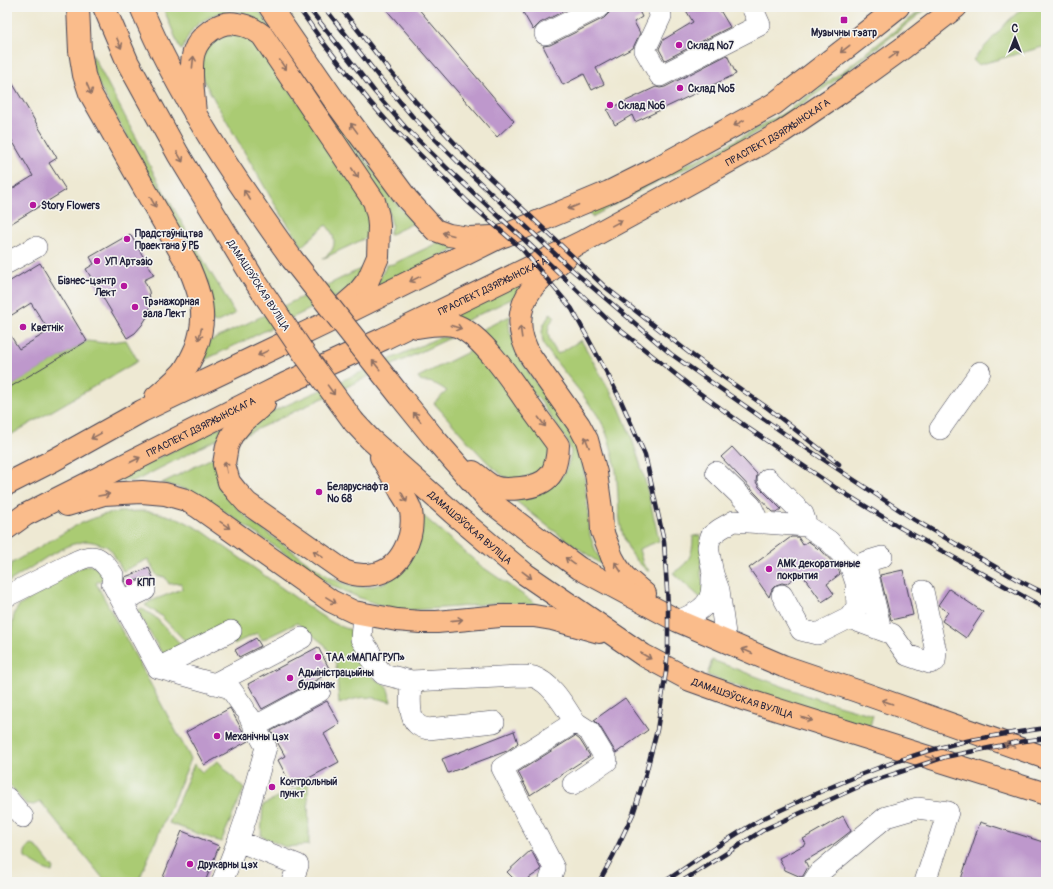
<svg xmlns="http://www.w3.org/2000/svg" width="1053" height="889" viewBox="0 0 1053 889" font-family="Pangolin,sans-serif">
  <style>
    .green { fill: #aacb73; stroke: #667657 }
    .building { fill: #be98cc }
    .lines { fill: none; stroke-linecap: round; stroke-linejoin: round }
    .minor-casing { stroke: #414052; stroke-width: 22 }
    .major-casing { stroke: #414052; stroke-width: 24 }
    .minor { stroke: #fff; stroke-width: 21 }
    .major { stroke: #fabc8b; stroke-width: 22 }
    .rail-casing { stroke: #22223b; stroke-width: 4.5 }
    .rail { stroke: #f6f6f2; stroke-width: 3; stroke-dasharray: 9; stroke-linecap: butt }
    .major-bridge-casing { stroke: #414052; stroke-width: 24; stroke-linecap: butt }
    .major-bridge { stroke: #fabc8b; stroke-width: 22 }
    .oneway { stroke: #8e6f63 }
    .poi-dot { fill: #b5179e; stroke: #f6f6f2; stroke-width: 1.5 }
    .labels { text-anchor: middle; stroke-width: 3; stroke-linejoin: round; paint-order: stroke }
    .poi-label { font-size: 10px; font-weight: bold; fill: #22223b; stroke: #f6f6f2; text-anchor: start }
    .street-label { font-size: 10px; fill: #22223b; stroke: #f6f6f2 }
  </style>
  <rect width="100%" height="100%" fill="#f6f6f2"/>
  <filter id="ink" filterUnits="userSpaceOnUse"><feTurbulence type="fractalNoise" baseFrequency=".025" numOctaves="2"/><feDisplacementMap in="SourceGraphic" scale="8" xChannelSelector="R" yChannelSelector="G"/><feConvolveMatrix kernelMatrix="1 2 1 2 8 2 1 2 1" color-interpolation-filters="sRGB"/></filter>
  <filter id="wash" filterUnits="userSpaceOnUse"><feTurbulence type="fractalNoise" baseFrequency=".012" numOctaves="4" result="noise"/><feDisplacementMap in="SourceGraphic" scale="16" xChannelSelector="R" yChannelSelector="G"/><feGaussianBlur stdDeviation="0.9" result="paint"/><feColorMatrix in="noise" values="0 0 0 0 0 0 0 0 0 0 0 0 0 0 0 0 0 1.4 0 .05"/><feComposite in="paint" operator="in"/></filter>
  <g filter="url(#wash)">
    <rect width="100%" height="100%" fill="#eee9d3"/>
    <path class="green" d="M163 7H256L399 207 414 223 389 235 392 225 388 208 377 187 254 18C248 14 241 11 234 11 219 11 198 20 190 33 187 38 185 44 182 50L180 49Z
      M925 7H929L833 82 787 115 721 152 644 188 592 217 587 208 718 150 756 129 784 113 847 68Z
      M1024 7H1046V46L978 65 973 60 1008 21Z
      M232 30 257 42 368 204 372 235 322 259C325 257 330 253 332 250 337 241 332 231 326 225L302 246 274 203 220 110 205 83 201 73 200 50Z
      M92 54 138 141 155 176 209 270 224 294 235 314 215 323 212 321 208 283 201 267 115 115 96 79 92 64Z
      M437 241 462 246 374 289 387 265 393 264 433 245Z
      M369 265 354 288 198 363 206 343Z
      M524 279 518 296 463 322 443 319Z
      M551 313 555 317C543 330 549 341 558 354L581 340 619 407 632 439 644 476 658 535 659 541 639 549 643 564 649 570V572C613 544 621 511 616 471 614 459 610 441 605 430 600 416 590 406 582 394 569 378 556 362 544 346 540 330 542 326 551 313Z
      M510 316 509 323 510 332 521 361 569 431 578 450 583 463 590 535 596 552 602 562 599 563 550 528 512 498 558 481 566 471 569 461 571 452 568 442 541 402 479 331Z
      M447 337 450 338 232 441 253 420 438 338Z
      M126 340 138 361 7 437V391L8 388 87 341 105 343Z
      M472 350 504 386 551 445 546 469 516 481 503 476 489 464 472 446 434 403 447 391C438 385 432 381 422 382L418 377Z
      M226 424 219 438 135 481H113Z
      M212 458H215L237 508 251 521 328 577 350 586 369 587 384 583 394 577 419 512 481 566 538 605 509 603H495L457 607 413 610H395L382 606 365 600 332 586 224 511 188 490 162 483Z
      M145 511 158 513 180 519 201 530 317 613C328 620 339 627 352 630 352 656 353 663 374 678 378 681 385 684 387 687 389 691 390 698 391 702 367 695 362 696 339 704L336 664 325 645 297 623 262 640 257 633 234 644 228 635 194 650 160 615 145 605 151 601 182 589 181 583 169 584 165 577 157 576 148 559 123 571 111 550 106 546 93 542 86 541 70 545 47 557 7 583V577L12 563 77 525 102 515 118 512Z
      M701 535V575L705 590 703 600 673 573C689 563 693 555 693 536Z
      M89 565 98 568 107 577 96 583 191 759 138 882H106L40 801 34 805 26 804 7 782V642L11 636 14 613 19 606 79 568Z
      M141 608 155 617 189 653 166 660 137 611Z
      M712 660 814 698 873 715 870 726 787 704 707 675Z
      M218 761 244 789 221 842 169 823 194 764 202 772Z
      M308 782 309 845 285 847 261 836 263 805Z
      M32 845 37 847 54 869 52 872 44 869 25 858C24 851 26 848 32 845Z"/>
    <g id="blocks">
      <path class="building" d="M384 7H417L514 121 497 137Z
        M520 7H572L540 23 533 30Z
        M611 7H637L642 17 634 22 640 33 633 48 596 68 604 84 592 90 584 74 563 85 543 46 550 45 604 18 609 13Z
        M684 7H718L730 27 665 60 659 49 663 40 693 22Z
        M727 55 736 74 635 122 632 115 615 125 607 110 656 87 660 88 665 87Z
        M7 74 57 158 49 163 66 190 7 226V192L33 176 7 132Z
        M130 234 154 275 144 280 149 291 150 300V308L147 317 142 325 135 333 127 338 86 269 94 264 90 257Z
        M40 263 87 341 7 389V330L19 349 49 331 31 303 7 318V283Z
        M732 447 757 474 756 482 759 487 781 509 777 512H773L721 457Z
        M791 537H798L803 545 808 541 815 546 817 549 818 548 821 550 838 568 840 574 827 584 834 594 822 602 801 573 786 584 782 583 776 585 772 589 769 597 749 568Z
        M149 568 154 580 152 581 146 578 140 579 127 585 124 581 125 577Z
        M903 570 913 615 891 620 880 575Z
        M949 589 983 612 966 638 942 621 948 612 938 605Z
        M256 638 261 646 239 657 235 650Z
        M318 647 331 672 262 709 248 684Z
        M625 698 648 730 616 753 599 725 594 720Z
        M327 701 340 724 324 734 339 762 292 787 278 760 285 756 271 731Z
        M230 708 248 741 204 765 186 732Z
        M514 731 518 743 507 751 448 773 442 759Z
        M575 736 580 740 590 756 530 795 518 772Z
        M843 816 851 831 834 844 805 861 808 867 803 876 801 877 785 870 779 858 806 844 803 839Z
        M980 822 1046 843V882H960Z
        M182 831 219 846 205 882H161Z
        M531 850 541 869V870L523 882H517L507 872Z"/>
    </g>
  </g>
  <g filter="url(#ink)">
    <use href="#blocks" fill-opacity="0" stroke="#414052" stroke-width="1"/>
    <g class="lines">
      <g class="minor-casing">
        <path id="minor" d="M657 7 661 16 645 50 660 76 760 25 752 7
          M545 34 599 7
          M7 263 36 247
          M940 429 980 372
          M716 472 751 506 759 523
          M768 479 803 514 807 526
          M7 596 73 563C95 551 100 557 113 575L112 583 158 668 230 688 244 708
          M122 601 145 590
          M363 614 361 639 370 652 372 661 383 674 411 681 521 676C525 676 530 676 534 677 553 684 564 706 575 722L502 768 554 868 549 882
          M849 618 881 630 865 562 882 557
          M678 621C691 615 708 609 711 593 712 588 712 582 712 577
          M881 630 892 634 907 655 930 663 935 661 936 652 923 591
          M726 641 719 590 713 574 708 547 711 536 720 529 734 521 807 526 829 541 849 562 856 583 857 607 849 618 817 634 801 630 782 595
          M158 668 231 631
          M411 681C411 692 407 716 417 724 420 727 424 728 428 729L494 722
          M214 684 302 638
          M254 727 320 691
          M573 784 607 761 589 731 575 722
          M7 798 23 817
          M238 841 298 865 292 882
          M222 882 238 841 246 818 266 747 249 716
          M813 882 819 873 886 817 917 808 948 812 925 882"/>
      </g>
      <g class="major-casing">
        <g id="major">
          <path d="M78 7 80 51 84 75 90 93 188 265C201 295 208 316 196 348 192 357 189 364 183 372 175 381 165 389 156 397"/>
          <path d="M104 7 128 63 178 154 253 278"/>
          <path d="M141 7C179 98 235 179 292 259"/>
          <path d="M270 7 339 107 407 199 435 230 449 235 469 238 493 237"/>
          <path d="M195 114C194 98 189 68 194 52 199 36 219 20 237 24 247 25 254 29 262 35L374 201 378 216 379 226 378 257 368 280 357 294 340 309"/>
          <path d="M566 257C555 267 542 276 533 287 516 309 517 334 531 357L579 425 587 440 596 473 601 509 602 531 608 546 612 557 617 566 624 576 645 594"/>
          <path d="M417 327C429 325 445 322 457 326 482 336 510 378 525 400 536 415 547 430 558 445 557 472 550 485 521 488 512 489 502 490 494 487 487 484 479 476 473 472"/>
          <path d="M400 396 434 438 488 500 530 532 579 568 678 621 783 666 857 691 1046 758"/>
          <path d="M264 404 242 423 232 435 227 446 224 464 229 482 237 492 247 503 344 571C353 575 364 576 374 574 401 570 415 536 411 511 409 504 405 498 401 492 395 480 388 469 381 457"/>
          <path id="s1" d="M354 422 370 439 453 513 525 574 643 655 690 680 743 699 1046 794"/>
          <path d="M7 484 54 460 142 411 324 324 500 237 506 235 609 192 655 169 774 104 859 38 898 7"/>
          <path d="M67 505 104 494 142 492 165 494 186 500 198 507 331 601 354 612 397 620 420 622H437L500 616H534L552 619 599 632"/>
          <path id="s2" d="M7 528 25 515 285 384 383 339 582 242 668 195 782 132 856 82 903 48 956 7"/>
        </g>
      </g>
      <use href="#minor" class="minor"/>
      <use href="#major" class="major"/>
      <g class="rail-casing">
        <path id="rail" d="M298 7 322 41 370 102 393 128 468 202 522 249 572 309 608 375 621 401 645 455 664 541 668 606V648L666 672 657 730 645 777 633 814 613 856 599 882
          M308 7 374 91 405 127 450 171 530 245 609 321 694 389 748 428 836 488 901 528 1046 609
          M324 7 379 77 412 116 459 163 571 269 671 354 785 434 913 519 1018 580 1046 594
          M340 7 390 71 415 101 467 156 604 286 692 355 769 409 839 464
          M664 882C697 860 729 837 764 818 776 812 790 806 802 800 854 776 907 755 962 742 990 736 1018 732 1046 728
          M681 882 765 829 867 783 945 757 1018 742 1046 738"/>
      </g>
      <use href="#rail" class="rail"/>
      <g class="major-bridge-casing">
        <path id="major-bridge" d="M292 259 400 396
          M253 278 305 355 354 422"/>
      </g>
      <use href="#major-bridge" class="major-bridge"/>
    </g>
    <defs><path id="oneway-shaft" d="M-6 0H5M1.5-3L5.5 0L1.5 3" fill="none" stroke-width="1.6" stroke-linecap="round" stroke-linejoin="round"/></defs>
    <g class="oneway">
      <use href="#oneway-shaft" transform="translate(119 43) rotate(66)"/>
      <use href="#oneway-shaft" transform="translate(845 49) rotate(142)"/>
      <use href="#oneway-shaft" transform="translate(894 55) rotate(-36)"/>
      <use href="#oneway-shaft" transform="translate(193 62) rotate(-84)"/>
      <use href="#oneway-shaft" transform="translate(283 65) rotate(56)"/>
      <use href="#oneway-shaft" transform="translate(89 89) rotate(67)"/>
      <use href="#oneway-shaft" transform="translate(739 123) rotate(151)"/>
      <use href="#oneway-shaft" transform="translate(354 128) rotate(-126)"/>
      <use href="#oneway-shaft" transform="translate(180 157) rotate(60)"/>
      <use href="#oneway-shaft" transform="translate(355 173) rotate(56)"/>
      <use href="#oneway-shaft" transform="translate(247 195) rotate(-124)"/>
      <use href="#oneway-shaft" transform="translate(153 202) rotate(60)"/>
      <use href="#oneway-shaft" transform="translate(573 207) rotate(157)"/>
      <use href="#oneway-shaft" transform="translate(617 223) rotate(-29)"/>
      <use href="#oneway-shaft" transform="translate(448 234) rotate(-166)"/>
      <use href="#oneway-shaft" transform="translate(415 279) rotate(154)"/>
      <use href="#oneway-shaft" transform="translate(456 327) rotate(17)"/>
      <use href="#oneway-shaft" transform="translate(521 332) rotate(-98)"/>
      <use href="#oneway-shaft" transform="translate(200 334) rotate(104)"/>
      <use href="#oneway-shaft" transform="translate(263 353) rotate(154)"/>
      <use href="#oneway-shaft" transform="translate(376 365) rotate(-129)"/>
      <use href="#oneway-shaft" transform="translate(331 390) rotate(54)"/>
      <use href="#oneway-shaft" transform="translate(417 417) rotate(-128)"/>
      <use href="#oneway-shaft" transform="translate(542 422) rotate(53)"/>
      <use href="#oneway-shaft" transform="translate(96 436) rotate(151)"/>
      <use href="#oneway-shaft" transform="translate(587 442) rotate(-111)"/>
      <use href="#oneway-shaft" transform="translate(135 460) rotate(-27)"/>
      <use href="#oneway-shaft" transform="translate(226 467) rotate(-99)"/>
      <use href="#oneway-shaft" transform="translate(104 495) rotate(-10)"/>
      <use href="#oneway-shaft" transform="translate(404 497) rotate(61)"/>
      <use href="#oneway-shaft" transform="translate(225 525) rotate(35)"/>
      <use href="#oneway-shaft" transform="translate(318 554) rotate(-145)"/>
      <use href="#oneway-shaft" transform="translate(570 561) rotate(-144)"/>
      <use href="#oneway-shaft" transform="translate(618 567) rotate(-123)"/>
      <use href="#oneway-shaft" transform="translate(527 575) rotate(37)"/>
      <use href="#oneway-shaft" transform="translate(331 600) rotate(31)"/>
      <use href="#oneway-shaft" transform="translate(457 620) rotate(-6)"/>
      <use href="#oneway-shaft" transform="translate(747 651) rotate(-156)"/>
      <use href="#oneway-shaft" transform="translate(646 656) rotate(30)"/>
      <use href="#oneway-shaft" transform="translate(887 702) rotate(-161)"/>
      <use href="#oneway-shaft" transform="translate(807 719) rotate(18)"/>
      <use href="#oneway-shaft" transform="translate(1009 745) rotate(-161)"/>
      <use href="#oneway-shaft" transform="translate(931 758) rotate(18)"/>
    </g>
  </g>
  <g class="poi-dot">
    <rect x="840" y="16" width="8" height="8" rx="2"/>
    <circle cx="679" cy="45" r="4"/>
    <circle cx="680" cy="88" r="4"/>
    <circle cx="610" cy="105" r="4"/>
    <circle cx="33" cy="205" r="4"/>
    <circle cx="127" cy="239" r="4"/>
    <circle cx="97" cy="261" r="4"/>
    <circle cx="124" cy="286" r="4"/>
    <circle cx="135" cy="307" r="4"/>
    <circle cx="23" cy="327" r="4"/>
    <circle cx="319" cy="492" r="4"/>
    <circle cx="769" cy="569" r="4"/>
    <circle cx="129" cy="582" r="4"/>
    <circle cx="318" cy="657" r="4"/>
    <circle cx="290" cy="678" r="4"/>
    <circle cx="217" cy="736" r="4"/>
    <circle cx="272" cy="787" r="4"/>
    <circle cx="190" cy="864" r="4"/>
  </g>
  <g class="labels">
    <g class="poi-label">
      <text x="844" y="36" text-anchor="middle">Музычны тэатр</text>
      <text x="687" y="49">Склад №7</text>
      <text x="688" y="92">Склад №5</text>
      <text x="618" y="109">Склад №6</text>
      <text x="41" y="209">Story Flowers</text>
      <text x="135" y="237">Прадстаўніцтва<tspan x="135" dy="12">Праектана ў РБ</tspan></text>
      <text x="105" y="265">УП Артэзіо</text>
      <text x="116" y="284" text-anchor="end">Бізнес-цэнтр<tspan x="116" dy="12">Лект</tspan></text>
      <text x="143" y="305">Трэнажорная<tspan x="143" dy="12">зала Лект</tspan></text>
      <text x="31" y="331">Кветнік</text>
      <text x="327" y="490">Беларуснафта<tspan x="327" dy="12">№ 68</tspan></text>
      <text x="777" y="567">АМК декоративные<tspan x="777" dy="12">покрытия</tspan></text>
      <text x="137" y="586">КПП</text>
      <text x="326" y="661">ТАА «МАПАГРУП»</text>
      <text x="298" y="676">Адміністрацыйны<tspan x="298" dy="12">будынак</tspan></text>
      <text x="225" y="740">Механічны цэх</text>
      <text x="280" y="785">Контрольный<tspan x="280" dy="12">пункт</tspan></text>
      <text x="198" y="868">Друкарны цэх</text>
    </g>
    <g class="street-label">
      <text dy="4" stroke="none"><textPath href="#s2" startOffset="867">ПРАСПЕКТ ДЗЯРЖЫНСКАГА</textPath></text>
      <text transform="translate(259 285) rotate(57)" y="4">ДАМАШЭЎСКАЯ ВУЛІЦА</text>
      <text dy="4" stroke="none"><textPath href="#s2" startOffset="543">ПРАСПЕКТ ДЗЯРЖЫНСКАГА</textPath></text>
      <text dy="4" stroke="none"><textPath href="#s2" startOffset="219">ПРАСПЕКТ ДЗЯРЖЫНСКАГА</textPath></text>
      <text dy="4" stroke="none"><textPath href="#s1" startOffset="157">ДАМАШЭЎСКАЯ ВУЛІЦА</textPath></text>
      <text dy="4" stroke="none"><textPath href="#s1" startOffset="481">ДАМАШЭЎСКАЯ ВУЛІЦА</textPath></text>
    </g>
  </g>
  <rect width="1053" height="889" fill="none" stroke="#f6f6f2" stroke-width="24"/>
  <g transform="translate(1015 38)" stroke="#f6f6f2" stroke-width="3" paint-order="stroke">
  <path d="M0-3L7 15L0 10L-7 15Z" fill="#22223b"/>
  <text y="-6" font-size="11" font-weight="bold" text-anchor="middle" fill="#22223b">С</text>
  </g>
</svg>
